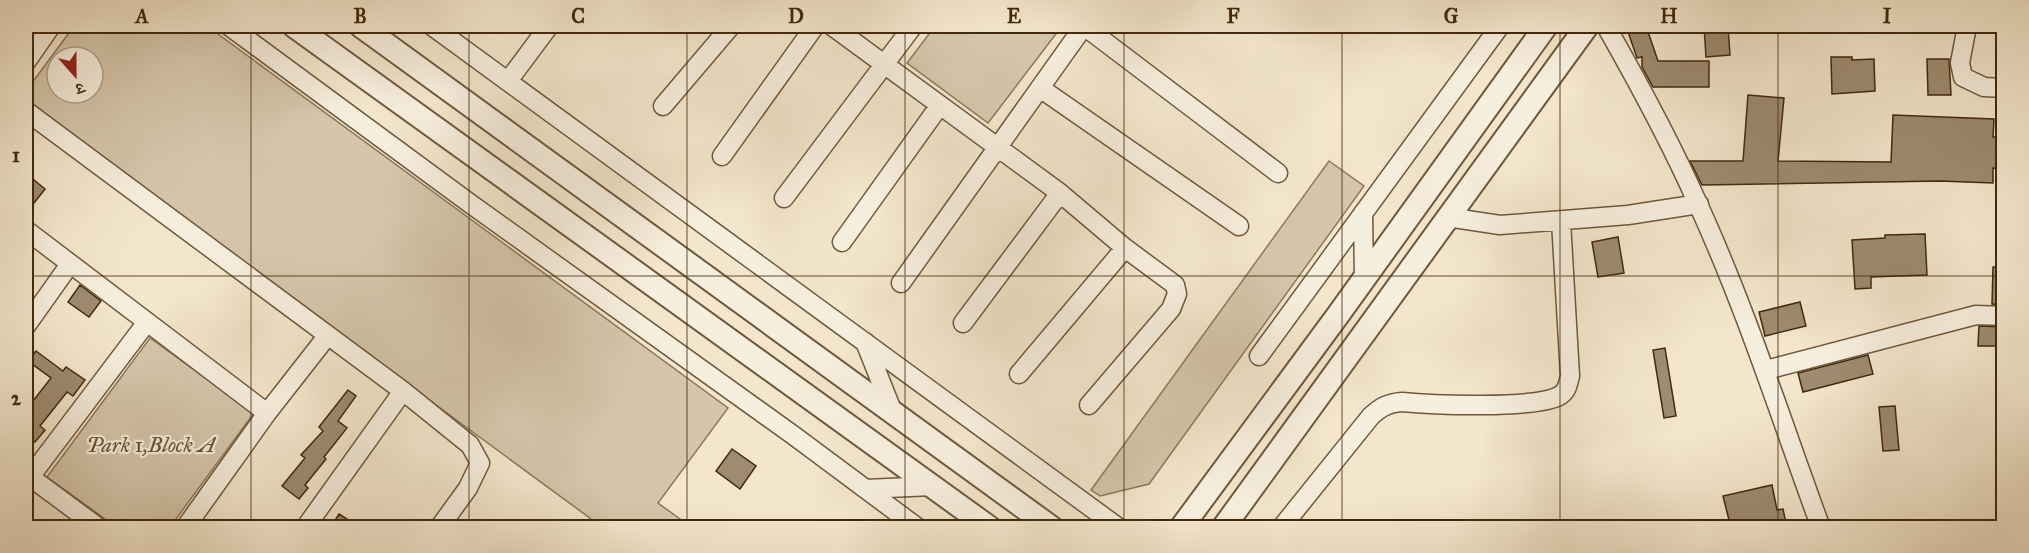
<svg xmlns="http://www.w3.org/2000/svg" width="2029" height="553" viewBox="0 0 2029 553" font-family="'IM FELL Great Primer','Noto Serif Devanagari',serif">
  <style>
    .green { fill: #d5c6ab; stroke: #8b785c; stroke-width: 1.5; fill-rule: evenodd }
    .building { fill: #9e8b70; stroke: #41290c; stroke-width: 1.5 }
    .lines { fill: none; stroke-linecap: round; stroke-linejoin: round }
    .minor-casing { stroke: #6e583c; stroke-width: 21 }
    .tertiary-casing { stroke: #6e583c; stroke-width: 26 }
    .minor { stroke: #f7efde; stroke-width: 18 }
    .tertiary { stroke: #f7efde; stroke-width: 22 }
    .grid { fill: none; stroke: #41290c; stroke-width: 1.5; stroke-opacity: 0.55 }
    .labels { text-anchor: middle; stroke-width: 4.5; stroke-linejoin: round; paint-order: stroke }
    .park-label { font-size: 21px; font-style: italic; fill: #665034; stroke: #f7efde }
    .neatline { fill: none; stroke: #41290c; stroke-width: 2 }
    .grid-label { font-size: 20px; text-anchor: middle; font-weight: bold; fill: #41290c }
  </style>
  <rect width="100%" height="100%" fill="#f3e6cc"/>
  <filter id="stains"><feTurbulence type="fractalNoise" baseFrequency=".00333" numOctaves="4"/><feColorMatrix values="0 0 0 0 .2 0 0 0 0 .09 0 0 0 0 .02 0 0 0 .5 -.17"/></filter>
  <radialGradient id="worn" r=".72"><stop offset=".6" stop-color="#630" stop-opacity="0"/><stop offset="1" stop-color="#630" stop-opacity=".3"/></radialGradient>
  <path class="green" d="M74 26H207L728 408 658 503 691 527H602L26 104V91ZM57 57H93V93H57Z
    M935 26H1062L988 123 907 63Z
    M1329 161 1364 186 1149 484 1100 496 1091 490Z
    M150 338 254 413 170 527H116L47 477Z"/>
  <path class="building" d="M1626 26H1646L1658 61H1709V87H1653L1642 67V57L1637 58Z
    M1704 26H1728L1730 55 1706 57Z
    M1831 57H1852V60L1874 59 1875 91 1832 94Z
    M1927 59H1949L1951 95H1928Z
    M1748 95 1784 98 1778 161 1891 162 1893 115 1994 119 1993 137H2004V169L1993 168V183L1940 181 1702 185 1690 161H1743Z
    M26 179 31 183 34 180 45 189 26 213Z
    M1925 234 1927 275 1871 277V288L1855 289 1852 240 1885 238V235Z
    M1618 237 1624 273 1598 277 1592 242Z
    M1993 267H2004V305L1992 304Z
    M80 285 101 301 89 317 68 302Z
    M1800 302 1806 326 1765 336 1759 312Z
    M1979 326 2004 327V346H1978Z
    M1665 348 1676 416 1664 418 1653 350Z
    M36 351 63 371 66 367 85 380 73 396 67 392 40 426 45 430 35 442 26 435V410L51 378 28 361Z
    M1868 355 1873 374 1803 392 1798 373Z
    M348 390 356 396 338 421 347 428 324 457 326 459 305 485 308 488 299 499 282 486 305 458 301 455 323 431 319 427Z
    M1895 406 1899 450 1883 451 1879 407Z
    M732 449 756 466 740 489 716 471Z
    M1772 485 1777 510 1783 509 1787 528H1731L1723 496Z
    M339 514 361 528H330Z"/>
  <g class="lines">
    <g class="minor-casing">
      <path id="minor" d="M229 26 468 202 793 435 918 528
        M432 26 1119 528
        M832 26 1060 193 1125 248 1175 285 1177 294 1171 309 1089 405
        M1084 26 1278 173
        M1606 26C1639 84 1671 143 1698 204 1746 309 1781 419 1821 528
        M1967 26 1960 63 1963 77 1984 87 2004 88
        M26 62 51 26
        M508 81 549 26
        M1040 88 1239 226
        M663 106 731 26
        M26 111 403 391 470 445 480 463 468 488 439 528
        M722 156 815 26
        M784 198 913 26
        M1363 213 1364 279
        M1447 217 1500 225 1628 215 1699 204
        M26 230 267 413
        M842 242 940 105
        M901 283 1084 26
        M963 323 1060 193
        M26 326 70 264
        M865 342 892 410
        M1259 356 1500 26
        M1766 370 1976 315 2004 316
        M1019 374 1125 248
        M26 474 99 528
        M30 477 147 322
        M866 489 932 486
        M185 528 267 413 328 335
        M305 528 403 391
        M1281 528 1371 416C1381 407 1388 403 1402 402 1432 405 1535 409 1559 396 1567 392 1568 384 1570 376L1561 221"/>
    </g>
    <g class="tertiary-casing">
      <path id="tertiary" d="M294 26 990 528
        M361 26 1052 528
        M1181 528 1338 315 1546 26
        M1223 528 1587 26"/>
    </g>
    <use href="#minor" class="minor"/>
    <use href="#tertiary" class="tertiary"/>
  </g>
  <path class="grid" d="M251 26V528M469 26V528M687 26V528M905 26V528M1124 26V528M1342 26V528M1560 26V528M1778 26V528M26 276H2004"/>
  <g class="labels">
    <g class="park-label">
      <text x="151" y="452">Park 1,Block A</text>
    </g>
  </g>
  <rect width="2029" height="553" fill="none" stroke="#f3e6cc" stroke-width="66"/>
  <g transform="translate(75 75) rotate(159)"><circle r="28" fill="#f7efde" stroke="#aea08a" stroke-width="1.5"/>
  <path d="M0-4.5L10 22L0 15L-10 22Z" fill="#8f2418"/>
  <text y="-9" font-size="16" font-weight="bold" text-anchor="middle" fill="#41290c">उ</text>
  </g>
  <rect x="33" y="33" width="1963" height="487" class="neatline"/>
  <g class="grid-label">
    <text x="142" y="23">A</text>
    <text x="360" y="23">B</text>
    <text x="578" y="23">C</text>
    <text x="796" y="23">D</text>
    <text x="1014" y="23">E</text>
    <text x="1233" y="23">F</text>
    <text x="1451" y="23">G</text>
    <text x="1669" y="23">H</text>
    <text x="1887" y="23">I</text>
    <text x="16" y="162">1</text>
    <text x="16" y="405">2</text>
  </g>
  <rect width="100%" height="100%" filter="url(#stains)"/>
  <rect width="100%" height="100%" fill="url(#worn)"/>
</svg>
